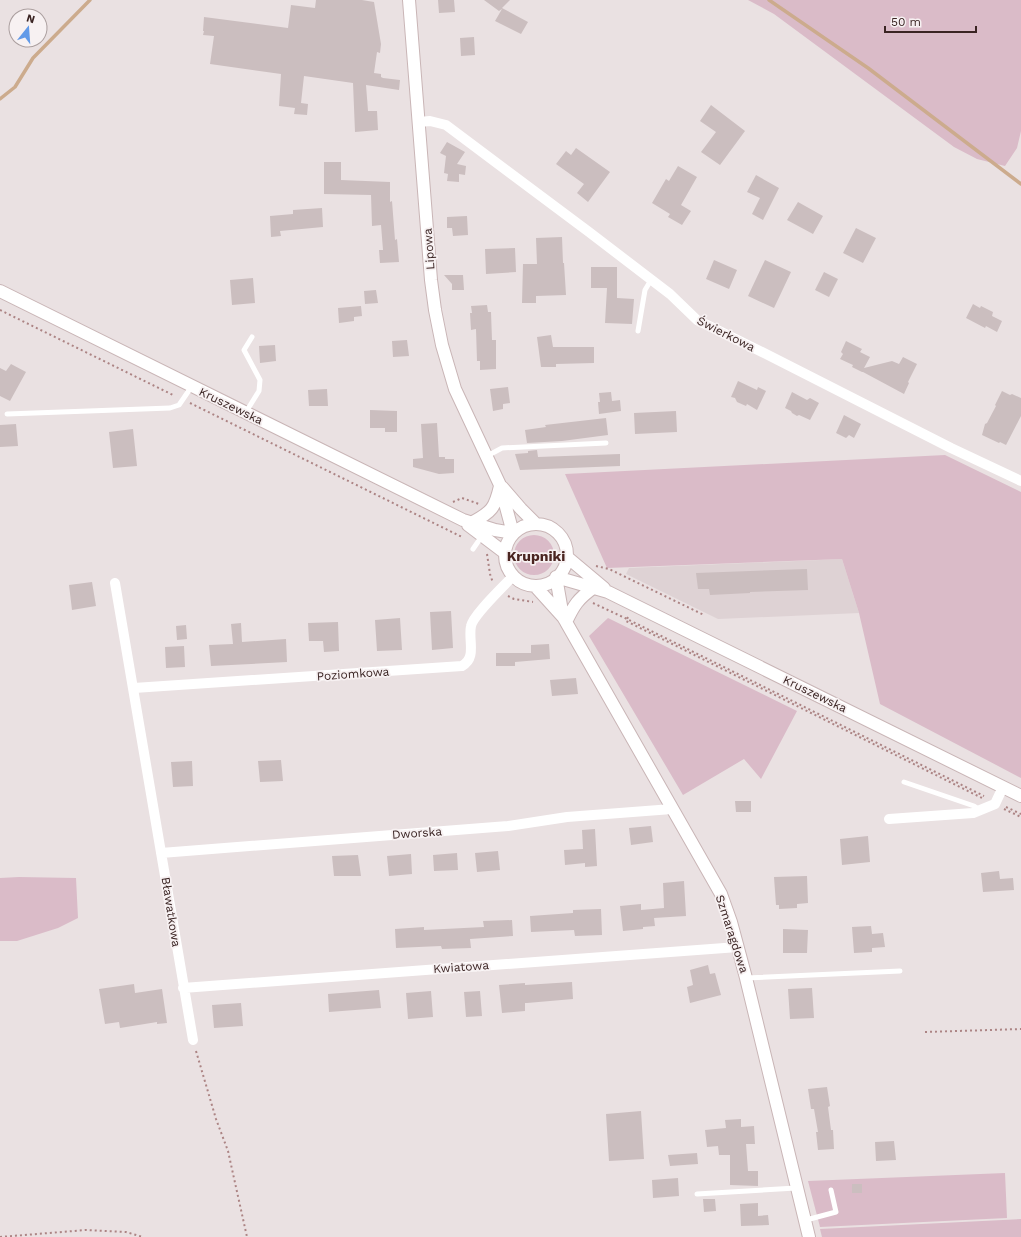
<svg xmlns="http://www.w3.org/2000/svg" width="1021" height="1237" viewBox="0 0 1021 1237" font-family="'Work Sans',sans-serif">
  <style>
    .built { fill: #ded2d4 }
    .green { fill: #dabbc8 }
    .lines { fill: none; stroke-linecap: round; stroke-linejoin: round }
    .stream { stroke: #ccab8d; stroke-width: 3.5 }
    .building { fill: #cbbebf }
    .secondary-casing { stroke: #c9b5b6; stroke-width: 14 }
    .path { stroke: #ac8484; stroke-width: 2; stroke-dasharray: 2 3; stroke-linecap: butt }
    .lane { stroke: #fff; stroke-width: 5 }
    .street { stroke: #fff; stroke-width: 10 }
    .secondary { stroke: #fff; stroke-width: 12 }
    .labels { text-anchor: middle; stroke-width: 3.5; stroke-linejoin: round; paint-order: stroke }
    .street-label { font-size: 12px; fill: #3a2423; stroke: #f7f1f2 }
    .quarter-label { font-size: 14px; font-weight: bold; fill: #4a2420; stroke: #f7f1f2 }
  </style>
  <rect width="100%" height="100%" fill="#eae1e2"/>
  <path class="built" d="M842 559 859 613 718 619 626 574 629 568Z"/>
  <path class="green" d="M748 0H1021V131L1017 148 1005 166 977 159 954 147 774 14Z
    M945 455 1021 492V778L880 704 859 613 842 559 607 568 565 474Z
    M514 555a20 20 0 1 1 40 0a20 20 0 1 1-40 0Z
    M608 618 797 711 761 779 744 759 683 795 589 636Z
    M19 877 76 878 78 918 58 928 17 941H0V878Z
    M1005 1173 1007 1218 820 1227 808 1181Z
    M1021 1219V1237H822L820 1229Z"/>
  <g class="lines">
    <path class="stream" d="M769 0 868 68 1021 184
      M0 99 15 87 33 58 90 0"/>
  </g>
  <path class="building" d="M316 0H362L374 2 381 44 380 53 377 52 374 73 381 74V77L383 78 400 80 399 90 366 85 368 111H377L378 130 355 132 353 83 304 76 301 103 308 104 307 115 294 114 295 108 279 106 281 74 210 64 214 36 203 35 204 31H203L204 17 288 28 291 5 315 8Z
    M438 0H454L455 12 439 13Z
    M484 0H510L502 8 528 22 521 34 495 21 502 9 499 11Z
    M474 37 475 55 461 56 460 38Z
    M711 105 745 131 720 165 701 152 716 132 700 121Z
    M447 142 465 152 457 164 466 166 465 175 459 174V182L447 181 448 174 444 173 446 156 440 153Z
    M576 148 610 172 588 202 577 193 584 184 556 164 566 151 571 155Z
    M324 162H341V180L390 182V202L392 201 395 240 397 239 399 262 380 263 379 250H383L381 225 372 226 371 195 324 194Z
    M678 166 697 177 681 205 691 211 682 225 668 217 670 214 652 203 666 179 669 181Z
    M756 175 779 188 763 220 752 214 760 198 747 192Z
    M798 202 823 216 813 234 787 220Z
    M322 208 323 227 280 231 281 236 271 237 270 216 293 214V210Z
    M467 216 468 235 453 236 452 228H447V217Z
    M856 228 876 238 863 263 843 253Z
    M562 237 563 263H564L566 295 536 296V303H522L523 264H537L536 238Z
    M515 248 516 272 486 274 485 249Z
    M714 260 737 270 729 289 706 279Z
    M765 260 791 272 774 308 748 296Z
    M591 267H617V298L634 299 632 324 605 323 607 288H591Z
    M824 272 838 279 829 297 815 290Z
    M444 275H463L464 290H452V284Z
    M253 278 255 303 232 305 230 280Z
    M376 290 378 303 365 304 364 291Z
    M973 304 980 308 981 306 993 312 992 316 1002 321 997 332 986 326 985 328 966 318Z
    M487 305 488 312H491L492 340H496V369L480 370V361H477L476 329 471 330 470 313H472L471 306Z
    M361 306 362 316 354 317V321L339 323 338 308Z
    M551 335 553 347H594V363L556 364V367H541L537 337Z
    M407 340 409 356 393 357 392 341Z
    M846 341 862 349 860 352 870 357 864 368 892 361 899 364 903 357 917 364 908 382 909 383 904 394 863 372H862L852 367 853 365 840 359 843 354 841 352Z
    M275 345 276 361 260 363 259 346Z
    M11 364 26 372 10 401 0 396V368L6 371Z
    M738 381 757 390 758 387 766 391 757 410 747 404 746 406 737 402 735 398 731 397Z
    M508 387 510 403 503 404V409L493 411 490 389Z
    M327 389 328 406H309L308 390Z
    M1002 391 1010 395 1012 394 1021 398V416L1006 445 1000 442 999 443 982 435 985 424 987 423 996 406 995 405Z
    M611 392 612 401 620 400 621 411 599 414 598 402H600L599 393Z
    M792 392 807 400 810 398 819 403 810 420 799 415 797 416 792 413 791 411 785 408Z
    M370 410 397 411V432H385V428H370Z
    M676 411 677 432 635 434 634 413Z
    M844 415 861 424 854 438 849 435 846 438 836 433Z
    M606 418 608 435 562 441 527 443 525 430 546 427 545 425Z
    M437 423 439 457H445V459H454V473L439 474 413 467V459L423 458 421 424Z
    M16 424 18 446 0 447V425Z
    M133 429 137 466 113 468 109 432Z
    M537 450 538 457 620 454V466L520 470 515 454 528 453V451Z
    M807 569 808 590 750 592V593L710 595 709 589H698L696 573Z
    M92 582 96 606 72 610 69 585Z
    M451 611 453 648 432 650 430 612Z
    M400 618 402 650 377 651 375 620Z
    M338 622 339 651 324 652 323 641H309L308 623Z
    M241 623 242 642 286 639 287 662 211 666 209 645 233 644 231 624Z
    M186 625 187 639 177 640 176 626Z
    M549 644 550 659 515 662V666H496V653H531V645Z
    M184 646 185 667 166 668 165 647Z
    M576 678 578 694 552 696 550 680Z
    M281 760 283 781 260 782 258 761Z
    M192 761 193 786 173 787 171 762Z
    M735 801H751V812H736Z
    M651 826 653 842 631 845 629 828Z
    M595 829 597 866 585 867V863L565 865 564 850 583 849 582 830Z
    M868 836 870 862 842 865 840 839Z
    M498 851 500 870 477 872 475 853Z
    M457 853 458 870 434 871 433 855Z
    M411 854 412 874 389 876 387 856Z
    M358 855 361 876H334L332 856Z
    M999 871 1000 879 1013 878 1014 890 983 892 981 873Z
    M807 876 808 903 797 904V908L779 909V905H776L774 877Z
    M684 881 686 916 654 918 655 926 643 927V929L623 931 620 906 641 904V910L664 908 663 883Z
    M601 909 602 935 575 936 574 930 531 932 530 916 573 913V910Z
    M512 920 513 936 470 939 471 948 442 949 441 946 396 948 395 929 424 927V930L484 927 483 921Z
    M871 926 872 934 883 933 885 947 872 948V952L854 953 852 927Z
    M783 929 808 930 807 953H783Z
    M708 965 710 974 715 973 721 995 690 1003 687 987 693 985 690 970Z
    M572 982 573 999 527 1003H525V1011L502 1013 499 985 525 983V985Z
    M134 984 135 993 162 989 167 1023 157 1024V1022L120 1028 119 1022 105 1024 99 989Z
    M812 988 814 1018 790 1019 788 989Z
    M379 990 381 1008 329 1012 328 994Z
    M431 991 433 1017 408 1019 406 993Z
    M480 991 482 1016 466 1017 464 992Z
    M241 1003 243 1026 214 1028 212 1005Z
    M827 1087 830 1106 828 1107 831 1130H833L834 1149 818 1150 816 1132H818L814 1109H811L808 1089Z
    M641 1111 644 1159 609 1161 606 1114Z
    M741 1119V1127L754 1126 755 1144H746L748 1171H758V1186L730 1185V1155H719L718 1146 707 1147 705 1130 726 1128 725 1120Z
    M894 1141 896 1160 876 1161 875 1142Z
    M697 1153 698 1164 670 1166 668 1155Z
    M678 1178 679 1196 653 1198 652 1180Z
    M852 1184H862V1193H852Z
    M703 1199H715L716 1211 704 1212Z
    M758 1203V1216L768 1215 769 1225 741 1226 740 1204Z"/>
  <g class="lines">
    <g class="secondary-casing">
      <path id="secondary" d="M409 0 431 280 435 310 442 345 455 389 500 485 513 533
        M0 291 463 520 495 530 513 533
        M502 487 521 509 535 523
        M471 523C492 512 495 508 500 486
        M505 555a31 31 0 1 1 62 0a31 31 0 1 1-62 0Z
        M468 525 505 553
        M567 557 604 588
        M556 577 608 592 1021 796
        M556 577 563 617
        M535 586 563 617 566 622 721 894 731 922 746 978 809 1237
        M566 622C574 605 578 599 593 588"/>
    </g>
    <path class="path" d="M0 310 175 396
      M190 403 462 537
      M453 502 462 498 479 504
      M487 554 490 574 493 583
      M596 566 609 569 704 615
      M508 596 514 599 533 602
      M593 603 627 619 984 796
      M628 617 626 621 982 798
      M1006 807 1021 814
      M1004 809 1021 817
      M925 1032 1021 1029
      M196 1051 216 1119 228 1151 247 1237
      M0 1237 86 1230 126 1232 143 1237"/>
    <path class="lane" d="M638 331 645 290 651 280
      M246 412 259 391 260 380 244 350 252 337
      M7 414 170 408 179 405 192 386
      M487 456 502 448 606 443
      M473 549 482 536
      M904 782 974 806 980 810
      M746 978 900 971
      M697 1194 796 1188
      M806 1220 836 1212 831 1190"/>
    <path class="street" d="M419 122 430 121 446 125 589 232 670 294 697 320 762 352 951 448 1021 481
      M115 583 193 1040
      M134 688 462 666C477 658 468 640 471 626 473 615 504 586 513 576
      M889 819 973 813 995 804 1003 787
      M161 853 508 826 567 817 672 809
      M183 988 738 947"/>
    <use href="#secondary" class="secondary"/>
  </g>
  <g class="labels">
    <g class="street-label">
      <text transform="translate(429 249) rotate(-94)" y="4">Lipowa</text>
      <text transform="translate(726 334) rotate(27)" y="4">Świerkowa</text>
      <text transform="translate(231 406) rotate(26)" y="4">Kruszewska</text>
      <text transform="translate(353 674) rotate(-4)" y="4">Poziomkowa</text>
      <text transform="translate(815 694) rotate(26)" y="4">Kruszewska</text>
      <text transform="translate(417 833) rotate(-4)" y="4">Dworska</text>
      <text transform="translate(171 912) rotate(81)" y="4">Bławatkowa</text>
      <text transform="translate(732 934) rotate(72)" y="4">Szmaragdowa</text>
      <text transform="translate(461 967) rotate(-4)" y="4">Kwiatowa</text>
    </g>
    <g class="quarter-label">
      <text x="536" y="561">Krupniki</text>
    </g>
  </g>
  <g transform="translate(28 28) rotate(17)"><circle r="19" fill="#f7f1f2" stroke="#ab9f9f"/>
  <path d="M0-3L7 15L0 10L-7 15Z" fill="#629ae8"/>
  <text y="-6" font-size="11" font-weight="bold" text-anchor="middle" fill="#3a2423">N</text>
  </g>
  <path d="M885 26v6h91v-6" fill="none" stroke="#3a2423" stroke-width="2"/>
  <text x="891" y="26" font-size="12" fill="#3a2423" stroke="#f7f1f2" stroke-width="3" paint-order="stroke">50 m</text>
</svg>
